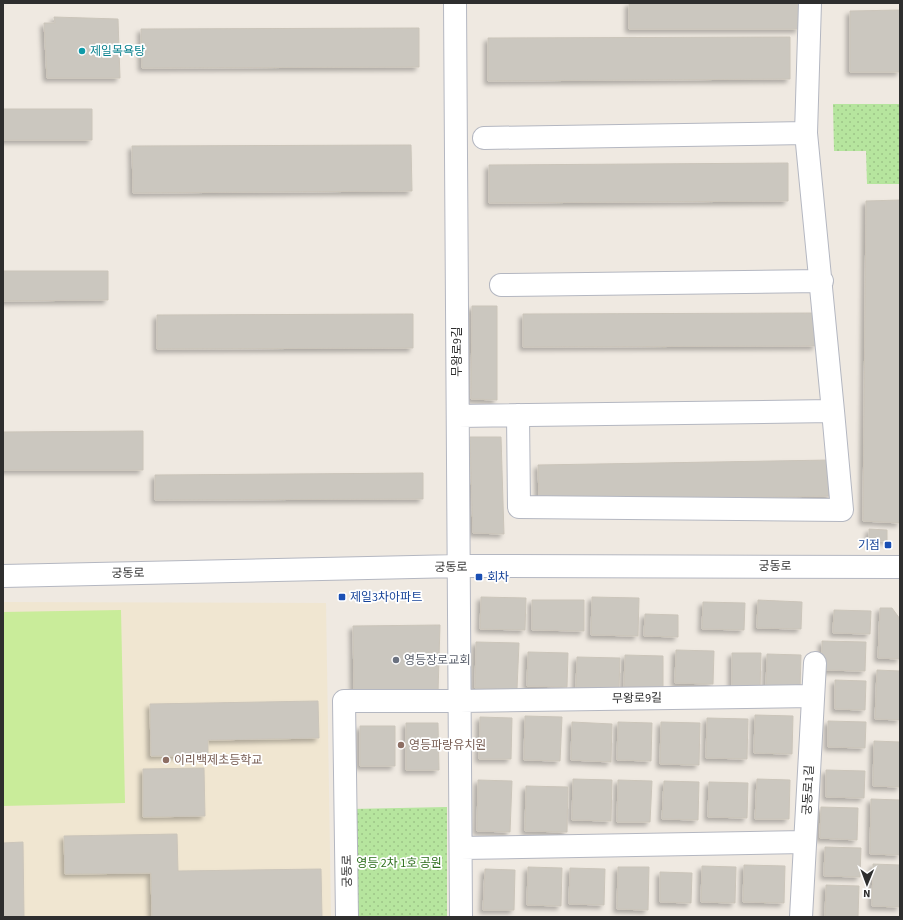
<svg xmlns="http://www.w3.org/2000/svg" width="903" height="920" viewBox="0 0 903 920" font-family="'Source Sans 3','Noto Sans KR',sans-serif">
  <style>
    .education { fill: #f0e6d1 }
    .grass { fill: url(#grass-dots) }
    .pitch { fill: #c9ec9a }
    .building { fill: #cbc7bf; stroke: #cbc5ba; filter: url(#shadow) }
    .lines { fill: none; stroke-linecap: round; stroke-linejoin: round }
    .minor-casing { stroke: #b4b7c1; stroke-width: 24 }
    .minor { stroke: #fff; stroke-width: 22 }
    .culture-dot { fill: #0f9aa8; stroke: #fff; stroke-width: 1.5 }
    .transit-dot { fill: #1a4fb4; stroke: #fff; stroke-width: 1.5 }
    .worship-dot { fill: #6b7280; stroke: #fff; stroke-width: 1.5 }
    .education-dot { fill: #8d6e63; stroke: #fff; stroke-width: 1.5 }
    .labels { text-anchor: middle; stroke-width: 3.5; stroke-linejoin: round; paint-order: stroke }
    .culture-label { font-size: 12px; fill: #0d838f; stroke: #fff; text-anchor: start }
    .street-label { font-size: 12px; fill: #2e2e2e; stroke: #fff }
    .transit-label { font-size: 12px; fill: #164399; stroke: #fff; text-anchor: start }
    .worship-label { font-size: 12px; fill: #5b616d; stroke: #fff; text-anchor: start }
    .education-label { font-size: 12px; fill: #785e54; stroke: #fff; text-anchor: start }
    .park-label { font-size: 12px; fill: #2c6e1b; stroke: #fff }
  </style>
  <defs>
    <pattern id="grass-dots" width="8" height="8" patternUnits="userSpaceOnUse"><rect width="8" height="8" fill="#b6e59e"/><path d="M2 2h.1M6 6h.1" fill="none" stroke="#9dc588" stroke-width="1.8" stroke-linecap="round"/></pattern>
    <filter id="shadow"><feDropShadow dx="-3.5" dy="3.5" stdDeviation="2" flood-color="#0004"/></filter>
  </defs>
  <rect width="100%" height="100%" fill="#efe9e1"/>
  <path class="education" d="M3 602 326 603 331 917H3Z"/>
  <path class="grass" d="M833 104H900V184H867L866 151H834Z
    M447 807V917H351V809Z"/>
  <path class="pitch" d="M121 610 125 803 3 806V612Z"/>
  <path class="building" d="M629 3H799V29H629Z
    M900 10V72H850V11Z
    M54 17 118 19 120 78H47L44 23H55Z
    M419 28V67L142 68 141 29Z
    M790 37V79L488 81V38Z
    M3 109H92V140H3Z
    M411 145 412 191 133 193 132 146Z
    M788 163V201L489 203V165Z
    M900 200V523L863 521 866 201Z
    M3 271H108V300L3 301Z
    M472 306H497V400L471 399Z
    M816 313V346L523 347V314Z
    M413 314V348L157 349V315Z
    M143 431V470H3V432Z
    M470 437H501L504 534 473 533Z
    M831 460V496L539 501 538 465Z
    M423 473V499L155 500V475Z
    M869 529 887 530V541L869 540Z
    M481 597 526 598 525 630 480 629Z
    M592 597 639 598 638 636 591 635Z
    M532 600H584V631L532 630Z
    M758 600 802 602 801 629 757 628Z
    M703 602 745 603 744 630 702 629Z
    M880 608H892L900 619V659L878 658Z
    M834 610 871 611 870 634 833 633Z
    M645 614 678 615V637L644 636Z
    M440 625 438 693H354L353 626Z
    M822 641 866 642 865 671 822 670Z
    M476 642 519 643 517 689 475 688Z
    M676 650 714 651 713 684 675 683Z
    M528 652 568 653 567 687 527 686Z
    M732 653H761L760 690 732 689Z
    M767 654 801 655 800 690 766 689Z
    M625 655 663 656V688L624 687Z
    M577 657 620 658 619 689 576 688Z
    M877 670 900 671V720L875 719Z
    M835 680 866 681 865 710 835 709Z
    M318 701 319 738 208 740V755L151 756 150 704Z
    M755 715 793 716 792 754 754 753Z
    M525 716 562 717 560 761 524 760Z
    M480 717 512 718 511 759H479Z
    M707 718 748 719 747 759 706 758Z
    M828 721 866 722 865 748 828 747Z
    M572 722 612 724 611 762 571 760Z
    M618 722 652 723 651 761 617 760Z
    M661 722 700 723 699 765 660 764Z
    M406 723H438L439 770H406Z
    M360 726H395V766H360Z
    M874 741 900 742V787L873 786Z
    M204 768 205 816 143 817V769Z
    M826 770 865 771 864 798 826 797Z
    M573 779 612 780 611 821 572 820Z
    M757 779 790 780 789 819H755Z
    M478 780 512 781 510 832 477 831Z
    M618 780 652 781 650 822H617Z
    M664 781 699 782 698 820 662 819Z
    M709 782 748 783 747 818 708 817Z
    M526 786 568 787 567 832 525 831Z
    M871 799 900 800V855L870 854Z
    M821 807 858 808 857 840 820 838Z
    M177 834 178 871 321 869 322 917H152L151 873 65 874 64 836Z
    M23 842 24 917H3V843Z
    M825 847 861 848 860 877 824 876Z
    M873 864 900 865V907L872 906Z
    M744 865 785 866 784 903 743 902Z
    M702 866 736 867 735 903 701 902Z
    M528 867 562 868 561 906 527 905Z
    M618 867H649L648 910 617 909Z
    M570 868 605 869 604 905 569 904Z
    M485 869 515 870 514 910H483Z
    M660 872 692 873 691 903 660 902Z
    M826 885 859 886 858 917H825Z"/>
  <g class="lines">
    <g class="minor-casing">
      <path id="minor" d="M455 3 461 917
        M810 3 806 133 833 411
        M484 138 806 133
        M501 285 822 281
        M458 416 833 411 842 510 519 507 518 415
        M3 576 459 566 900 567
        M461 848 805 842
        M347 917 344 701H460L813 696
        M801 917 815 663"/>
    </g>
    <use href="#minor" class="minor"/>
  </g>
  <circle class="culture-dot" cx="82" cy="51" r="4"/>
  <g class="transit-dot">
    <rect x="884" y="541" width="8" height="8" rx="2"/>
    <rect x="475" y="573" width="8" height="8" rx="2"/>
    <rect x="338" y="593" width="8" height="8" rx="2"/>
  </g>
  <circle class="worship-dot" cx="396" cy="660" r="4"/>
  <g class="education-dot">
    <circle cx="401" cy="745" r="4"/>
    <circle cx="166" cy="760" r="4"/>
  </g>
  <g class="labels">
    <g class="culture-label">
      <text x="90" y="55">제일목욕탕</text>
    </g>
    <g class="street-label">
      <text transform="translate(457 352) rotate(-90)" y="4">무왕로9길</text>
      <text x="775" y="570">궁동로</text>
      <text transform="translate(451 567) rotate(-1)" y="4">궁동로</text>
      <text transform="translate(128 573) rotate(-1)" y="4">궁동로</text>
      <text transform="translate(637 698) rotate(-1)" y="4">무왕로9길</text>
      <text transform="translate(808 790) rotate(-87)" y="4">궁동로1길</text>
      <text transform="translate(347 871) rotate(-91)" y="4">궁동로</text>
    </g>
    <g class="transit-label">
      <text x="880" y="549" text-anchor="end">기점</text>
      <text x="487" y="581">회차</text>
      <text x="350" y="601">제일3차아파트</text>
    </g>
    <g class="worship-label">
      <text x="404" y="664">영등장로교회</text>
    </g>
    <g class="education-label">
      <text x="409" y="749">영등파랑유치원</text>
      <text x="174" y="764">이리백제초등학교</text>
    </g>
    <g class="park-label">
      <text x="399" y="867">영등 2차 1호 공원</text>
    </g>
  </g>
  <rect width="903" height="920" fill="none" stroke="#2e2e2e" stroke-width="8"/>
  <g transform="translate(867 884) rotate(181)" stroke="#ffffff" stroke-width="3" paint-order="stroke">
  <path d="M0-3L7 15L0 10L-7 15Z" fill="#2e2e2e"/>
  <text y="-6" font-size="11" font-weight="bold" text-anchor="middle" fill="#2e2e2e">N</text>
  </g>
</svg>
